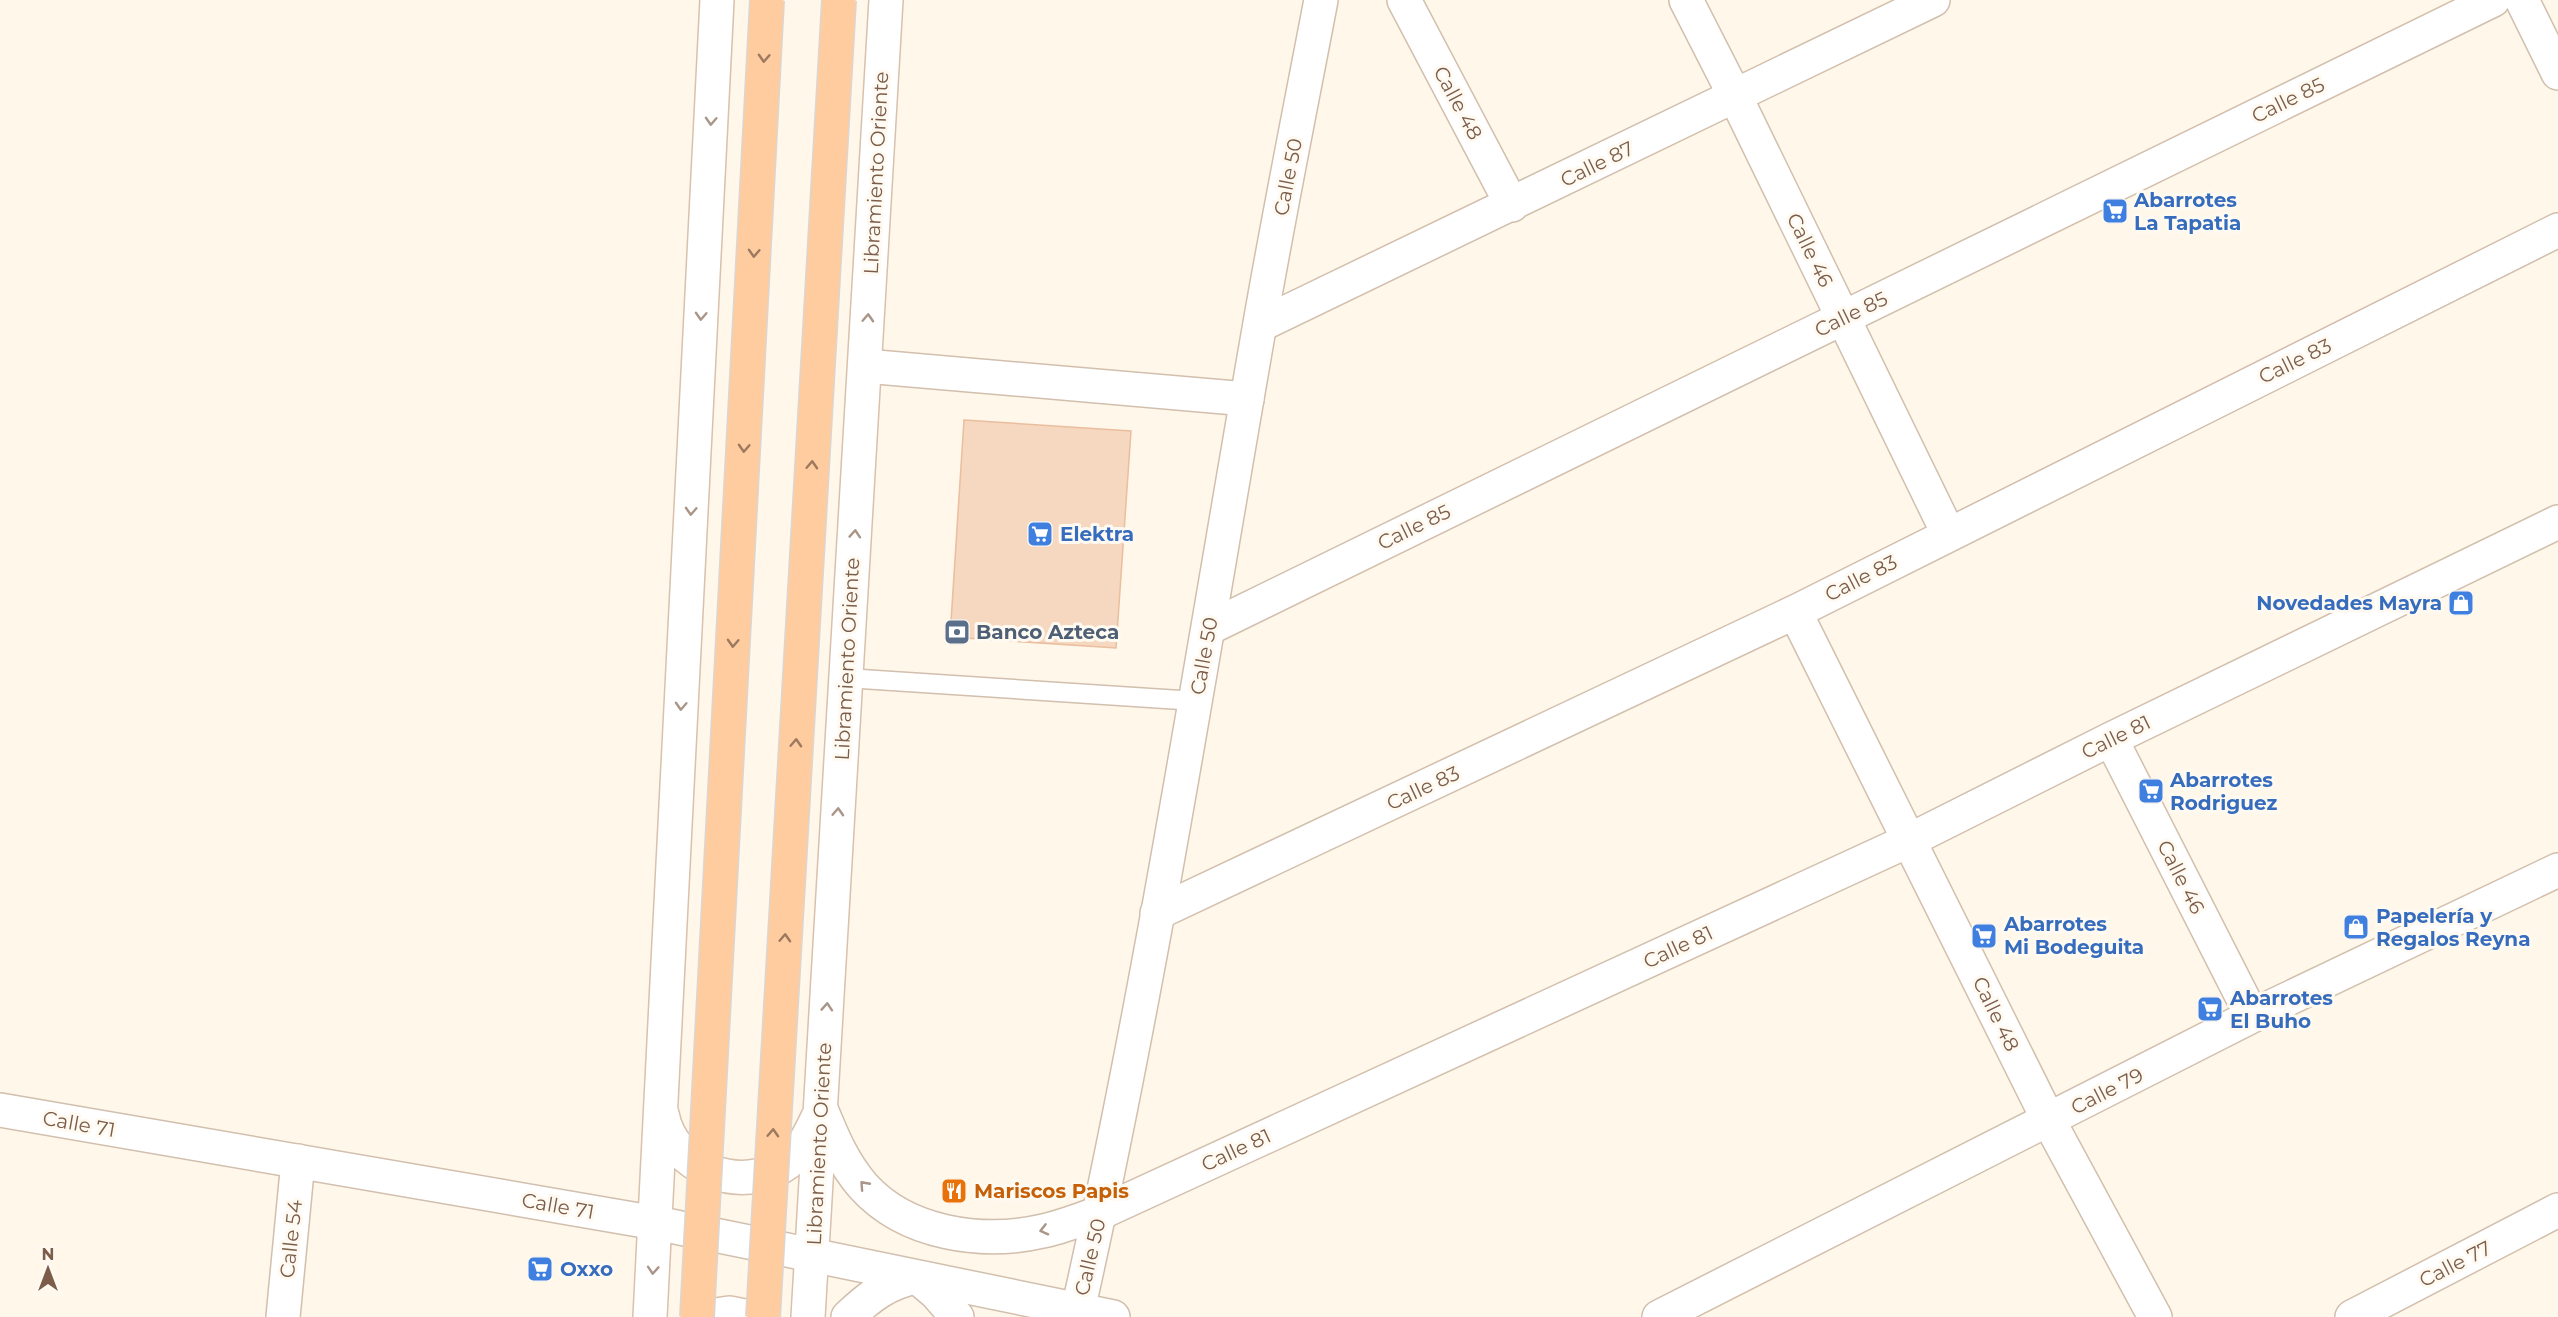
<svg xmlns="http://www.w3.org/2000/svg" width="2558" height="1317" viewBox="0 0 2558 1317" font-family="Montserrat,sans-serif">
  <style>
    .building { fill: #f6d7bf; stroke: #eabe9e; stroke-width: 1.5 }
    .lines { fill: none; stroke-linecap: round; stroke-linejoin: round }
    .service-casing { stroke: #d2bfad; stroke-width: 21 }
    .minor-casing { stroke: #d2bfad; stroke-width: 36 }
    .tertiary-casing { stroke: #d2bfad; stroke-width: 36 }
    .secondary-casing { stroke: #d8c1ad; stroke-width: 36 }
    .service { stroke: #fff; stroke-width: 18 }
    .minor { stroke: #fff; stroke-width: 33 }
    .tertiary { stroke: #fff; stroke-width: 33 }
    .secondary { stroke: #fff; stroke-width: 33 }
    .trunk-bridge-casing { stroke: #ddd5d0; stroke-width: 36; stroke-linecap: butt }
    .trunk-bridge { stroke: #fecc9e; stroke-width: 33 }
    .oneway { stroke: #9c795f }
    .oneway2 { stroke: #aa9689 }
    .labels { text-anchor: middle; stroke-width: 6; stroke-linejoin: round; paint-order: stroke }
    .street-label { font-size: 20px; fill: #7c5d4a; stroke: #fffaf1 }
    .shop-label { font-size: 20px; font-weight: bold; fill: #366cbe; stroke: #fffaf1; text-anchor: start }
    .service-label { font-size: 20px; font-weight: bold; fill: #4e5e75; stroke: #fffaf1; text-anchor: start }
    .food-label { font-size: 20px; font-weight: bold; fill: #c56008; stroke: #fffaf1; text-anchor: start }
  </style>
  <rect width="100%" height="100%" fill="#fef7ea"/>
  <path class="building" d="M964 420 1131 431 1116 648 950 637Z"/>
  <g class="lines">
    <g class="service-casing">
      <path id="service" d="M846 678 1196 701"/>
    </g>
    <g class="minor-casing">
      <path id="minor" d="M1404 0 1512 205
        M1686 0 1735 96 1948 533
        M2522 0 2558 73
        M1260 325 1933 0
        M865 366 1247 399
        M1795 612 2049 1121 2155 1317
        M1209 628 2493 0
        M2111 739 2252 1016
        M1157 913 1795 612 2558 230
        M821 1109C832 1136 843 1163 863 1186 906 1234 982 1245 1043 1231 1062 1227 1081 1219 1100 1213L1910 840 2111 739 2558 522
        M0 1110 656 1223
        M283 1317 298 1161
        M1659 1317 2252 1016 2558 870
        M2352 1317 2558 1210"/>
    </g>
    <g class="tertiary-casing">
      <path id="tertiary" d="M656 1223 1113 1317
        M848 1317C869 1297 888 1282 917 1277L936 1293 957 1317
        M1049 1317 1078 1310C1151 985 1202 656 1259 329 1278 219 1300 110 1321 0"/>
    </g>
    <g class="secondary-casing">
      <path id="secondary" d="M662 1114C672 1169 742 1196 787 1163 802 1151 810 1134 818 1117
        M650 1317 717 0
        M702 1317 729 1313 750 1317
        M808 1317 886 0"/>
    </g>
    <use href="#service" class="service"/>
    <use href="#minor" class="minor"/>
    <use href="#tertiary" class="tertiary"/>
    <use href="#secondary" class="secondary"/>
    <g class="trunk-bridge-casing">
      <path id="trunk-bridge" d="M697 1317 767 0
        M763 1317 839 0"/>
    </g>
    <use href="#trunk-bridge" class="trunk-bridge"/>
  </g>
  <defs><path id="oneway-chevron" d="M-2-3.5L2.5 0L-2 3.5" fill="none" stroke-width="1.6" stroke-linecap="round" stroke-linejoin="round" transform="scale(1.5)"/></defs>
  <g class="oneway">
    <use href="#oneway-chevron" transform="translate(764 58) rotate(93)"/>
    <use href="#oneway-chevron" transform="translate(754 253) rotate(93)"/>
    <use href="#oneway-chevron" transform="translate(744 448) rotate(93)"/>
    <use href="#oneway-chevron" transform="translate(812 465) rotate(-87)"/>
    <use href="#oneway-chevron" transform="translate(733 643) rotate(93)"/>
    <use href="#oneway-chevron" transform="translate(796 743) rotate(-87)"/>
    <use href="#oneway-chevron" transform="translate(785 938) rotate(-87)"/>
    <use href="#oneway-chevron" transform="translate(773 1133) rotate(-87)"/>
  </g>
  <g class="oneway2">
    <use href="#oneway-chevron" transform="translate(711 121) rotate(93)"/>
    <use href="#oneway-chevron" transform="translate(701 316) rotate(93)"/>
    <use href="#oneway-chevron" transform="translate(868 318) rotate(-87)"/>
    <use href="#oneway-chevron" transform="translate(691 511) rotate(93)"/>
    <use href="#oneway-chevron" transform="translate(855 534) rotate(-86)"/>
    <use href="#oneway-chevron" transform="translate(681 706) rotate(93)"/>
    <use href="#oneway-chevron" transform="translate(838 812) rotate(-87)"/>
    <use href="#oneway-chevron" transform="translate(827 1007) rotate(-86)"/>
    <use href="#oneway-chevron" transform="translate(864 1185) rotate(-132)"/>
    <use href="#oneway-chevron" transform="translate(1044 1230) rotate(166)"/>
    <use href="#oneway-chevron" transform="translate(653 1270) rotate(94)"/>
  </g>
  <defs>
    <g id="supermarket-square" transform="scale(1.35)"><rect x="-9" y="-9" width="18" height="18" rx="4" fill="#3f7fe0" stroke="#fffaf1"/><path d="M-6-5.5h2.5l.6 2H6L4.5 2H-2.5L-4.4-4H-6ZM-1.5 3.2a1.3 1.3 0 1 0 .1 0ZM3 3.2a1.3 1.3 0 1 0 .1 0Z" fill="#fff"/></g>
    <g id="shop-square" transform="scale(1.35)"><rect x="-9" y="-9" width="18" height="18" rx="4" fill="#3f7fe0" stroke="#fffaf1"/><path d="M-5-2.5h2.3a2.7 3.5 0 0 1 5.4 0H5L5.5 6h-11ZM-1.5-2.5h3a1.5 2.3 0 0 0-3 0Z" fill="#fff"/></g>
    <g id="bank-square" transform="scale(1.35)"><rect x="-9" y="-9" width="18" height="18" rx="4" fill="#5c6f8a" stroke="#fffaf1"/><path d="M-6-4H6V4H-6ZM0-2.3a2.3 2.3 0 1 0 0 4.6a2.3 2.3 0 1 0 0-4.6Z" fill="#fff"/></g>
    <g id="restaurant-square" transform="scale(1.35)"><rect x="-9" y="-9" width="18" height="18" rx="4" fill="#e8710a" stroke="#fffaf1"/><path d="M-5-6h1v4h1v-4h1v4h1v-4h1v5L-1.5 .5V6h-2V.5L-5-1ZM5-6V6H3V1.5H1.5Q1.5-4 5-6Z" fill="#fff"/></g>
  </defs>
  <g fill-rule="evenodd">
    <use href="#supermarket-square" x="2115" y="211"/>
    <use href="#supermarket-square" x="1040" y="534"/>
    <use href="#shop-square" x="2461" y="603"/>
    <use href="#bank-square" x="957" y="632"/>
    <use href="#supermarket-square" x="2151" y="791"/>
    <use href="#shop-square" x="2356" y="927"/>
    <use href="#supermarket-square" x="1984" y="936"/>
    <use href="#supermarket-square" x="2210" y="1009"/>
    <use href="#restaurant-square" x="954" y="1191"/>
    <use href="#supermarket-square" x="540" y="1269"/>
  </g>
  <g class="labels">
    <g class="street-label">
      <text transform="translate(2288 100) rotate(-26)" y="7">Calle 85</text>
      <text transform="translate(1458 103) rotate(62)" y="7">Calle 48</text>
      <text transform="translate(1597 164) rotate(-26)" y="7">Calle 87</text>
      <text transform="translate(876 173) rotate(-87)" y="7">Libramiento Oriente</text>
      <text transform="translate(1288 177) rotate(-79)" y="7">Calle 50</text>
      <text transform="translate(1810 250) rotate(64)" y="7">Calle 46</text>
      <text transform="translate(1851 314) rotate(-26)" y="7">Calle 85</text>
      <text transform="translate(2295 361) rotate(-26)" y="7">Calle 83</text>
      <text transform="translate(1414 527) rotate(-26)" y="7">Calle 85</text>
      <text transform="translate(1861 578) rotate(-27)" y="7">Calle 83</text>
      <text transform="translate(1204 656) rotate(-80)" y="7">Calle 50</text>
      <text transform="translate(847 659) rotate(-87)" y="7">Libramiento Oriente</text>
      <text transform="translate(2116 737) rotate(-26)" y="7">Calle 81</text>
      <text transform="translate(1423 788) rotate(-25)" y="7">Calle 83</text>
      <text transform="translate(2181 877) rotate(63)" y="7">Calle 46</text>
      <text transform="translate(1678 947) rotate(-25)" y="7">Calle 81</text>
      <text transform="translate(1996 1014) rotate(64)" y="7">Calle 48</text>
      <text transform="translate(2107 1091) rotate(-27)" y="7">Calle 79</text>
      <text transform="translate(79 1124) rotate(10)" y="7">Calle 71</text>
      <text transform="translate(819 1144) rotate(-87)" y="7">Libramiento Oriente</text>
      <text transform="translate(1236 1150) rotate(-25)" y="7">Calle 81</text>
      <text transform="translate(558 1206) rotate(10)" y="7">Calle 71</text>
      <text transform="translate(291 1239) rotate(-84)" y="7">Calle 54</text>
      <text transform="translate(1090 1257) rotate(-77)" y="7">Calle 50</text>
      <text transform="translate(2455 1264) rotate(-27)" y="7">Calle 77</text>
    </g>
    <g class="shop-label">
      <text x="2134" y="207">Abarrotes<tspan x="2134" dy="23">La Tapatia</tspan></text>
      <text x="1060" y="541">Elektra</text>
      <text x="2442" y="610" text-anchor="end">Novedades Mayra</text>
      <text x="2170" y="787">Abarrotes<tspan x="2170" dy="23">Rodriguez</tspan></text>
      <text x="2376" y="923">Papelería y<tspan x="2376" dy="23">Regalos Reyna</tspan></text>
      <text x="2004" y="931">Abarrotes<tspan x="2004" dy="23">Mi Bodeguita</tspan></text>
      <text x="2230" y="1005">Abarrotes<tspan x="2230" dy="23">El Buho</tspan></text>
      <text x="560" y="1276">Oxxo</text>
    </g>
    <g class="service-label">
      <text x="976" y="639">Banco Azteca</text>
    </g>
    <g class="food-label">
      <text x="974" y="1198">Mariscos Papis</text>
    </g>
  </g>
  <g transform="translate(48 1269)" stroke="#fffaf1" stroke-width="4.5" paint-order="stroke">
  <path d="M0-4.5L10 22L0 15L-10 22Z" fill="#7c5d4a"/>
  <text y="-9" font-size="16" font-weight="bold" text-anchor="middle" fill="#7c5d4a">N</text>
  </g>
</svg>
